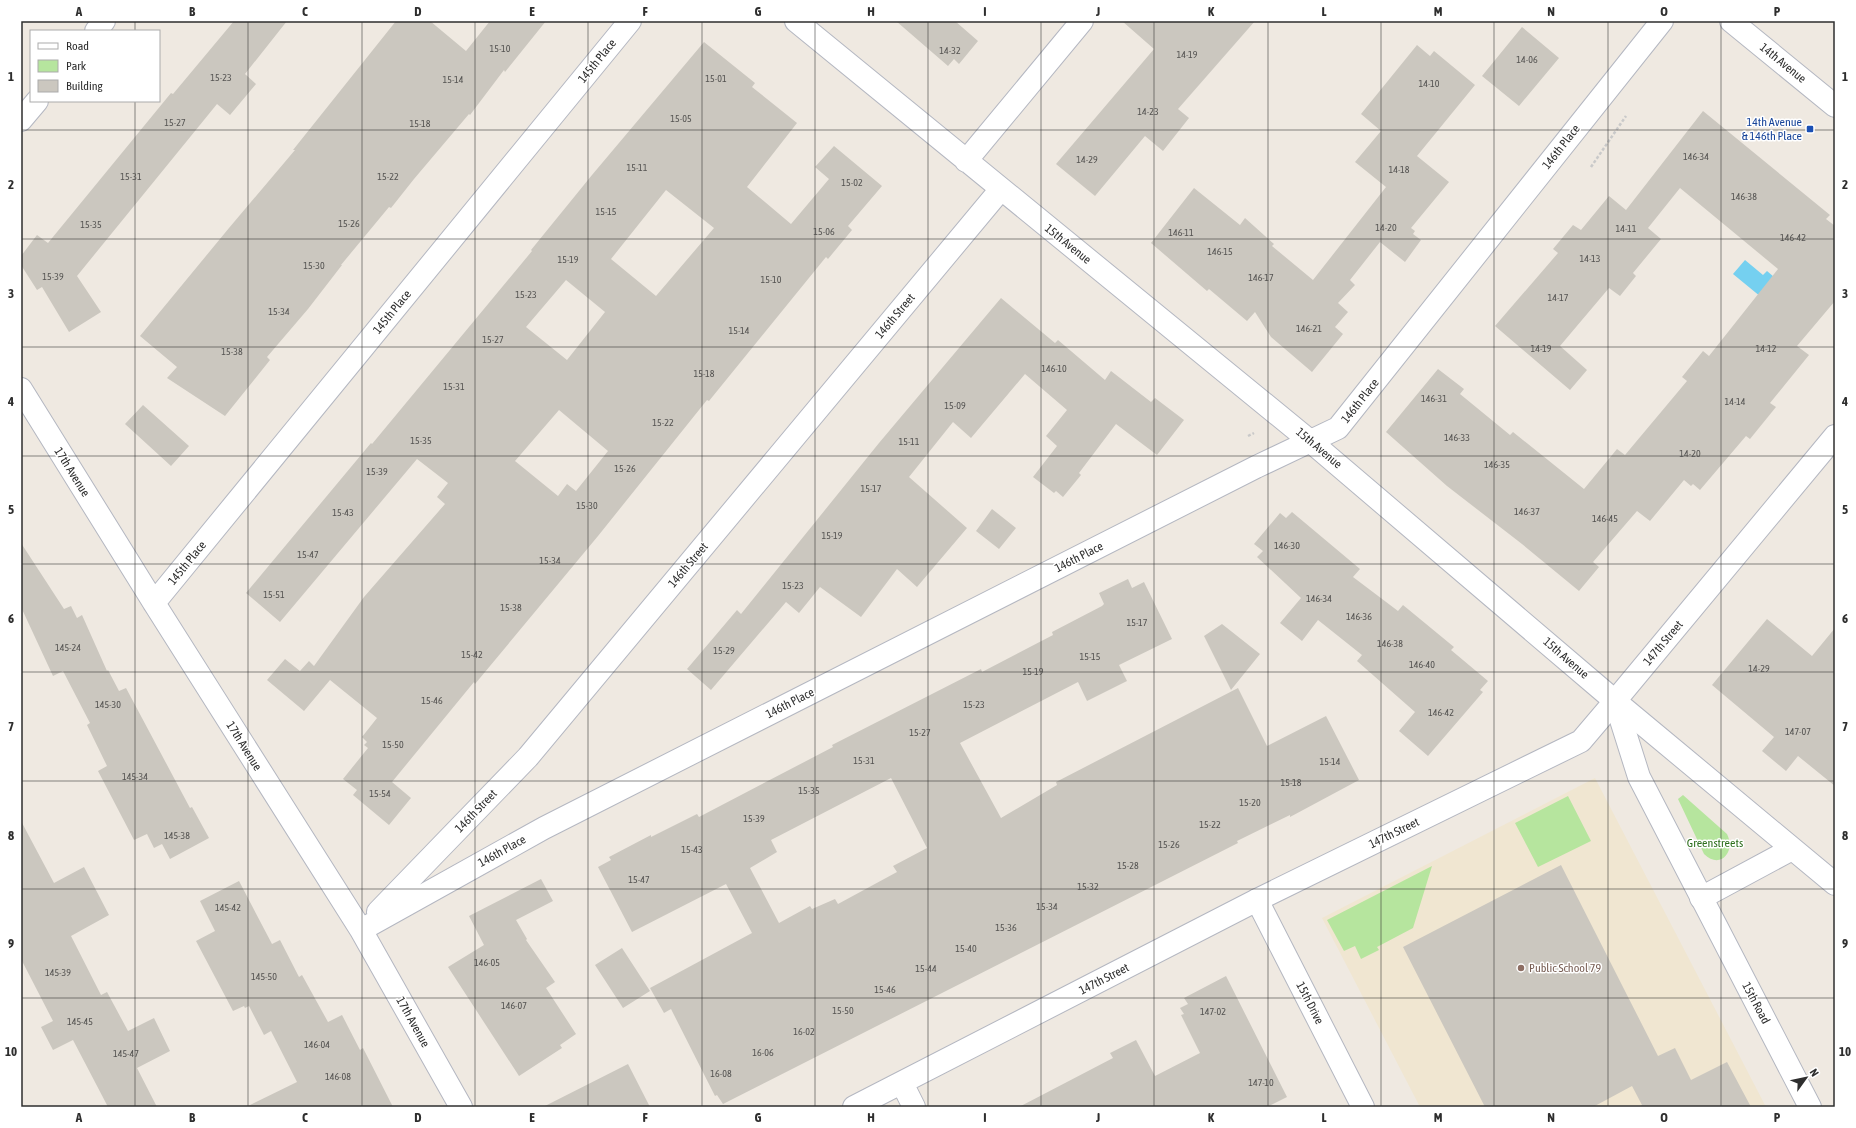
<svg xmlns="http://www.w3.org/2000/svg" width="1856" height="1128" viewBox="0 0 1856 1128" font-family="'Asap Condensed',sans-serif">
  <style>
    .education { fill: #f0e6d1 }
    .green { fill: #b6e59e }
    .water { fill: #75d0f0 }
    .building { fill: #cbc7bf; fill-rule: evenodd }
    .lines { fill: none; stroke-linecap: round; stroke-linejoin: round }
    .street-casing { stroke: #b4b7c1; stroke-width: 24 }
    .secondary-casing { stroke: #b4b7c1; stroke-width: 24 }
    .path { stroke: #c9c9c9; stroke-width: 2.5; stroke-dasharray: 3 2; stroke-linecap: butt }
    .street { stroke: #fff; stroke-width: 22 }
    .secondary { stroke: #fff; stroke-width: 22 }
    .grid { fill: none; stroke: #2e2e2e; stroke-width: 1; stroke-opacity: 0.55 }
    .transit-dot { fill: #1a4fb4; stroke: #fff; stroke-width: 1.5 }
    .education-dot { fill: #8d6e63; stroke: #fff; stroke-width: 1.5 }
    .labels { text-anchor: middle; stroke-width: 3; stroke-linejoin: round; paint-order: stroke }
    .number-label { font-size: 10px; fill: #555452 }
    .street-label { font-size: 12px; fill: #2e2e2e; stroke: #fff }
    .transit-label { font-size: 12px; fill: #164399; stroke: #fff; text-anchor: end }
    .park-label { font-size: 12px; fill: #2c6e1b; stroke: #fff }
    .education-label { font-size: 12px; fill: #785e54; stroke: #fff; text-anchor: start }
    .neatline { fill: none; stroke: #2e2e2e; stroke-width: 1.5 }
    .grid-label { font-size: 13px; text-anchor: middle; font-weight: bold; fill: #2e2e2e }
  </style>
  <rect width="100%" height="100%" fill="#efe9e1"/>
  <path class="education" d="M1595 778 1766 1107H1420L1322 918Z"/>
  <path class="green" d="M1683 795 1727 834C1736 852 1720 870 1704 854L1678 799Z
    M1568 796 1591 841 1538 867 1515 823Z
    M1432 866 1413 928 1377 947 1379 950 1361 959 1355 946 1344 951 1327 920Z"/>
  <path class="water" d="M1745 260 1763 275 1767 271 1774 277 1761 297 1733 274Z"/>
  <path class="building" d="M234 21H287L245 74 256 84 230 115 217 104 77 276 101 312 69 332 42 287 37 290 21 265V256L37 235 48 243 171 93 173 94Z
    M396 21H430L466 51 490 21H546L505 72 504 70 470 115 469 114 414 179 391 208 389 207 341 265H342L308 309 267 357 270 360 225 416 167 378 177 367 140 336 229 228 295 150H293Z
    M896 21H955L978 41 959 64 954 59 948 66Z
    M1122 21H1255L1178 109 1189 118 1163 151 1145 136 1095 196 1056 164 1154 49Z
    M1522 27 1559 58 1519 106 1482 76Z
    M704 42 755 83 752 87 797 123 747 187 791 224 829 179 815 167 834 146 882 186 848 226 852 230 828 259 826 257 709 401 707 400 598 536 475 684 474 682 392 782 411 798 389 825 353 795 357 790 343 779 368 748 364 745 367 742 362 737 377 718 330 680 304 711 267 680 285 659 300 671 309 661 314 666 364 597 445 504 437 497 448 483 417 459 280 622 246 593 371 443 372 444 532 251 531 250 592 175ZM666 190 714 228 656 296 611 259ZM566 280 605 312 567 360 526 327ZM559 410 608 451 576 491 567 484 558 496 515 461Z
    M1417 45 1430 56 1434 51 1475 85 1417 156 1449 182 1411 228 1415 231 1413 234 1421 240 1405 262 1380 242 1350 280 1355 285 1338 303 1348 312 1335 327 1343 334 1312 372 1271 337 1255 312 1247 321 1209 289 1207 291 1151 243 1194 188 1240 225 1245 218 1274 244 1272 246 1313 280 1386 187 1355 162 1381 131 1361 114Z
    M1703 111 1830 215 1826 219 1835 226V301L1797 346 1809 355 1770 403 1776 407 1750 439 1746 436 1700 490 1693 484 1691 486 1684 480 1650 521 1637 511 1593 562 1599 567 1579 591 1522 544 1447 486 1386 432 1438 369 1464 389 1460 394 1510 435 1513 432 1584 489 1617 449 1625 455 1687 381 1682 377 1703 351 1709 356 1778 269 1680 188 1648 228 1661 239 1633 273 1636 276 1620 296 1609 288 1560 346 1587 370 1570 390 1495 326 1558 253 1553 249 1573 225 1581 230 1609 196 1626 210Z
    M1001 298 1055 343 1058 340 1105 380 1111 371 1151 402 1155 398 1184 420 1157 455 1116 424 1079 473 1081 475 1063 497 1056 491 1054 493 1033 477 1057 446 1046 436 1067 410 1025 374 971 438 953 422 909 477 967 528 917 587 897 569 861 617 820 587 799 613 786 602 711 690 687 669 737 610 741 614 879 443Z
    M143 405 189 446 171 466 125 424Z
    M992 509 1016 528 999 549 976 531Z
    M1292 512 1360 569 1353 577 1398 611 1403 605 1454 647 1451 650 1488 681 1480 690 1483 692 1428 756 1399 731 1415 712 1357 661 1362 655 1318 620 1302 641 1280 623 1301 598 1257 557 1263 551 1254 544 1280 513 1286 518Z
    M21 543 64 609 71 606 77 618 82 615 107 671 108 670 119 691 126 688 190 808 192 807 209 838 170 859 162 844 154 848 147 834 134 840 98 771 107 766 87 725 90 723 63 671 53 676 21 607Z
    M1128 579 1132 588 1144 582 1172 639 1119 665 1127 681 1087 701 1078 682 960 743 1001 818 1057 785 1056 782 1238 688 1267 746 1326 716 1359 780 1290 817V815L1237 841 1238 843 723 1104 717 1095 715 1096 671 1009 664 1013 650 988 752 933 726 884 632 932 598 867 611 860 609 857 651 835V837L697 814 699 817 833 747 832 745 981 669 982 672 1053 635 1052 632 1102 606 1104 604 1099 593ZM891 778 927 848 893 866 897 872 838 904 835 899 812 909 810 906 779 923 750 868 777 852 771 840Z
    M1767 619 1812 656 1835 628V786L1798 756 1786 771 1762 751 1774 737 1712 685Z
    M1222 624 1260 654 1231 690 1204 636Z
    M21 821 54 883 84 867 109 915 71 936 101 995 107 992 128 1031 154 1018 170 1051 137 1068 157 1107H108L73 1040 53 1050 41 1027 53 1021 21 959Z
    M1561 865 1658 1056 1675 1048 1691 1080 1727 1062 1751 1107H1638L1642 1105 1632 1086 1593 1107H1485L1403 947Z
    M541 879 553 901 516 920 527 939 526 940 555 982 546 988 576 1034 560 1045 562 1048 519 1076 448 967 484 945 469 916Z
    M239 881 272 944 280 940 299 977 302 975 328 1022 342 1015 360 1050 363 1048 393 1107H246L297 1082 271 1031 264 1035 249 1006 245 1008 244 1006 233 1011 196 941 215 931 200 901Z
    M622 948 650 991 623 1008 595 965Z
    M1226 976 1287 1097 1267 1107H1019L1113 1058 1110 1053 1136 1040 1155 1076 1200 1053 1181 1015 1184 1014 1180 1008 1188 1004 1184 998Z
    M628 1064 650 1107H543Z"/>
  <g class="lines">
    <g class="street-casing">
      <path id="street" d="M796 21 1310 441 1615 701 1835 884
        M966 161 1082 21
        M21 389 154 603 361 930 461 1107
        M154 603 630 21
        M1701 898 1792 849
        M378 912 528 757 1001 189
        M361 930 544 828 1256 467 1338 428 1662 21
        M902 1083 914 1107
        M854 1107 1257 900 1581 741 1615 701"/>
    </g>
    <g class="secondary-casing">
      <path id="secondary" d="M1731 21 1835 106
        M96 31 104 21
        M21 120 37 101
        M1257 900 1363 1107
        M1810 1107 1639 777 1615 701 1835 436"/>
    </g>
    <path class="path" d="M1591 167 1626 116
      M1248 436 1254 433"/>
    <use href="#street" class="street"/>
    <use href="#secondary" class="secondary"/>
  </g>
  <path class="grid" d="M135 21V31M248 21V1107M362 21V1107M475 21V1107M588 21V1107M702 21V1107M815 21V1107M928 21V1107M1041 21V1107M1154 21V1107M1268 21V1107M1381 21V1107M1494 21V1107M1608 21V1107M1721 21V1107M135 101V1107M21 130H1835M21 239H1835M21 347H1835M21 456H1835M21 564H1835M21 672H1835M21 781H1835M21 889H1835M21 998H1835"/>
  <rect class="transit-dot" x="1806" y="125" width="8" height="8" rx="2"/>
  <circle class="education-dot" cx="1521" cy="968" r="4"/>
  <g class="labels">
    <g class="number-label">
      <text x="500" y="52">15-10</text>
      <text x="950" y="54">14-32</text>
      <text x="1187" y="58">14-19</text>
      <text x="1527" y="63">14-06</text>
      <text x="221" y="81">15-23</text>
      <text x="716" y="82">15-01</text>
      <text x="453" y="83">15-14</text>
      <text x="1429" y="87">14-10</text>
      <text x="1148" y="115">14-23</text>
      <text x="681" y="122">15-05</text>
      <text x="175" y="126">15-27</text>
      <text x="420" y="127">15-18</text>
      <text x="1696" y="160">146-34</text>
      <text x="1087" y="163">14-29</text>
      <text x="637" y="171">15-11</text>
      <text x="1399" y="173">14-18</text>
      <text x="131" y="180">15-31</text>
      <text x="388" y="180">15-22</text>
      <text x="852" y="186">15-02</text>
      <text x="1744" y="200">146-38</text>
      <text x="606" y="215">15-15</text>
      <text x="349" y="227">15-26</text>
      <text x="91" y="228">15-35</text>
      <text x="1386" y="231">14-20</text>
      <text x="1626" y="232">14-11</text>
      <text x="824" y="235">15-06</text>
      <text x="1181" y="236">146-11</text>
      <text x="1793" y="241">146-42</text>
      <text x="1220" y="255">146-15</text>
      <text x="1590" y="262">14-13</text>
      <text x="568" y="263">15-19</text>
      <text x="314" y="269">15-30</text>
      <text x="53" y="280">15-39</text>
      <text x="1261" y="281">146-17</text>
      <text x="771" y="283">15-10</text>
      <text x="526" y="298">15-23</text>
      <text x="1558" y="301">14-17</text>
      <text x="279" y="315">15-34</text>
      <text x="1309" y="332">146-21</text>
      <text x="739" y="334">15-14</text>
      <text x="493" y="343">15-27</text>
      <text x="1541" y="352">14-19</text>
      <text x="1766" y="352">14-12</text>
      <text x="232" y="355">15-38</text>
      <text x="1054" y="372">146-10</text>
      <text x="704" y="377">15-18</text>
      <text x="454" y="390">15-31</text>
      <text x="1434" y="402">146-31</text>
      <text x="1735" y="405">14-14</text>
      <text x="955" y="409">15-09</text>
      <text x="663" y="426">15-22</text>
      <text x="1457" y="441">146-33</text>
      <text x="421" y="444">15-35</text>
      <text x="909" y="445">15-11</text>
      <text x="1690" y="457">14-20</text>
      <text x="1497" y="468">146-35</text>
      <text x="625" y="472">15-26</text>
      <text x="377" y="475">15-39</text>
      <text x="871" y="492">15-17</text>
      <text x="587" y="509">15-30</text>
      <text x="1527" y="515">146-37</text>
      <text x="343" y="516">15-43</text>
      <text x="1605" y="522">146-45</text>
      <text x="832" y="539">15-19</text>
      <text x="1287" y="549">146-30</text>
      <text x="308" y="558">15-47</text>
      <text x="550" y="564">15-34</text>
      <text x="793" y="589">15-23</text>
      <text x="274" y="598">15-51</text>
      <text x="1319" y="602">146-34</text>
      <text x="511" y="611">15-38</text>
      <text x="1359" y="620">146-36</text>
      <text x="1137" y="626">15-17</text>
      <text x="1390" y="647">146-38</text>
      <text x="68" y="651">145-24</text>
      <text x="724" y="654">15-29</text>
      <text x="472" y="658">15-42</text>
      <text x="1090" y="660">15-15</text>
      <text x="1422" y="668">146-40</text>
      <text x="1759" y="672">14-29</text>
      <text x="1033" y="675">15-19</text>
      <text x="432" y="704">15-46</text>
      <text x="108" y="708">145-30</text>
      <text x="974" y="708">15-23</text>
      <text x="1441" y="716">146-42</text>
      <text x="1798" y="735">147-07</text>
      <text x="920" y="736">15-27</text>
      <text x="393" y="748">15-50</text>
      <text x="864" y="764">15-31</text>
      <text x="1330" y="765">15-14</text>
      <text x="135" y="780">145-34</text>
      <text x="1291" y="786">15-18</text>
      <text x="809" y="794">15-35</text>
      <text x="380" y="797">15-54</text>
      <text x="1250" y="806">15-20</text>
      <text x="754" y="822">15-39</text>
      <text x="1210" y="828">15-22</text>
      <text x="177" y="839">145-38</text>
      <text x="1169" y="848">15-26</text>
      <text x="692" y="853">15-43</text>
      <text x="1128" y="869">15-28</text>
      <text x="639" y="883">15-47</text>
      <text x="1088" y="890">15-32</text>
      <text x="1047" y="910">15-34</text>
      <text x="228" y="911">145-42</text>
      <text x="1006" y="931">15-36</text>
      <text x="966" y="952">15-40</text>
      <text x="487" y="966">146-05</text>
      <text x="926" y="972">15-44</text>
      <text x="58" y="976">145-39</text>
      <text x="264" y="980">145-50</text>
      <text x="885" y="993">15-46</text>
      <text x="514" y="1009">146-07</text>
      <text x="843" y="1014">15-50</text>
      <text x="1213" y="1015">147-02</text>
      <text x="80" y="1025">145-45</text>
      <text x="804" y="1035">16-02</text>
      <text x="317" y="1048">146-04</text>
      <text x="763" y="1056">16-06</text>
      <text x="126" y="1057">145-47</text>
      <text x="721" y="1077">16-08</text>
      <text x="338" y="1080">146-08</text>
      <text x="1261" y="1086">147-10</text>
    </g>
    <g class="street-label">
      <text transform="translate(597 61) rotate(-51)" y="4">145th Place</text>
      <text transform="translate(1783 63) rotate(39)" y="4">14th Avenue</text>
      <text transform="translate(1561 147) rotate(-52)" y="4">146th Place</text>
      <text transform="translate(1068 244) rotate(39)" y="4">15th Avenue</text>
      <text transform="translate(392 312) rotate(-51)" y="4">145th Place</text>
      <text transform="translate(895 316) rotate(-50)" y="4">146th Street</text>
      <text transform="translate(1360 401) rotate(-52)" y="4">146th Place</text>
      <text transform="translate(1319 448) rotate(40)" y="4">15th Avenue</text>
      <text transform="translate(72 472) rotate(58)" y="4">17th Avenue</text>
      <text transform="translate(1079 557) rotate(-27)" y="4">146th Place</text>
      <text transform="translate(187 563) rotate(-51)" y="4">145th Place</text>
      <text transform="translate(688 565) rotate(-50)" y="4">146th Street</text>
      <text transform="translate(1663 643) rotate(-50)" y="4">147th Street</text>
      <text transform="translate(1566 658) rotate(41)" y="4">15th Avenue</text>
      <text transform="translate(790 703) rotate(-27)" y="4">146th Place</text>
      <text transform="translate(244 746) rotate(58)" y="4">17th Avenue</text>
      <text transform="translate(476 811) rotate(-46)" y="4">146th Street</text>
      <text transform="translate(1394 833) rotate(-26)" y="4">147th Street</text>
      <text transform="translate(502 851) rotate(-29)" y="4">146th Place</text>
      <text transform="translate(1104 979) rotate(-27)" y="4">147th Street</text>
      <text transform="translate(1310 1003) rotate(63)" y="4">15th Drive</text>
      <text transform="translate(1756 1003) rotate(62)" y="4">15th Road</text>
      <text transform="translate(413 1022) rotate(61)" y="4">17th Avenue</text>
    </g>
    <g class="transit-label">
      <text x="1802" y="126">14th Avenue<tspan x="1802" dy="14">&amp; 146th Place</tspan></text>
    </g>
    <g class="park-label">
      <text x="1715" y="847">Greenstreets</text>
    </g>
    <g class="education-label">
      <text x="1529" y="972">Public School 79</text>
    </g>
  </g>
  <rect width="1856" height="1128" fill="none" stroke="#ffffff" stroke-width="44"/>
  <rect x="30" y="30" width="130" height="72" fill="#ffffff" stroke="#ababab"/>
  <rect x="38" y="43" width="20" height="6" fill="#ffffff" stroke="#ababab"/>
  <text x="66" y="50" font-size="12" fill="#2e2e2e">Road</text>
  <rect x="38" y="60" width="20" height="12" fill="#b6e59e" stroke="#ababab"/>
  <text x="66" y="70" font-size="12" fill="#2e2e2e">Park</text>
  <rect x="38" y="80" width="20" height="12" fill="#cbc7bf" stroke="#ababab"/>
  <text x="66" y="90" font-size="12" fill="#2e2e2e">Building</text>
  <g transform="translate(1806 1078) rotate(57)" stroke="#ffffff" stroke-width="3" paint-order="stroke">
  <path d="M0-3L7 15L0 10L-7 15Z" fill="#2e2e2e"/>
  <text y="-6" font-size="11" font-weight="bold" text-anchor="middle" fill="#2e2e2e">N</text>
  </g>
  <rect x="22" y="22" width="1812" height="1084" class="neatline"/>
  <g class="grid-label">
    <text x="79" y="16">A</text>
    <text x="192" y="16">B</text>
    <text x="305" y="16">C</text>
    <text x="418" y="16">D</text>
    <text x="532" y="16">E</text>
    <text x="645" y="16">F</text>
    <text x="758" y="16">G</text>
    <text x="871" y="16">H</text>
    <text x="985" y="16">I</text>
    <text x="1098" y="16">J</text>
    <text x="1211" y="16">K</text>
    <text x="1324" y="16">L</text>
    <text x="1438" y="16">M</text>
    <text x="1551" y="16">N</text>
    <text x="1664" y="16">O</text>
    <text x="1777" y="16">P</text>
    <text x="11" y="81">1</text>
    <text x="1845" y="81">1</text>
    <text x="11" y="189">2</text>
    <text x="1845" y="189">2</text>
    <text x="11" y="298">3</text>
    <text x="1845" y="298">3</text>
    <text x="11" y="406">4</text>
    <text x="1845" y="406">4</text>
    <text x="11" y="514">5</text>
    <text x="1845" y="514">5</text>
    <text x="11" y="623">6</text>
    <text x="1845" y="623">6</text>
    <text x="11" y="731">7</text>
    <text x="1845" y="731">7</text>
    <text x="11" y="840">8</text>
    <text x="1845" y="840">8</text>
    <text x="11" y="948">9</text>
    <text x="1845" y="948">9</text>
    <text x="11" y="1056">10</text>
    <text x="1845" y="1056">10</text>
    <text x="79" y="1122">A</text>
    <text x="192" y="1122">B</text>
    <text x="305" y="1122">C</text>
    <text x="418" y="1122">D</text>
    <text x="532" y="1122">E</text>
    <text x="645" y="1122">F</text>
    <text x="758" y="1122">G</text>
    <text x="871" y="1122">H</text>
    <text x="985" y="1122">I</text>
    <text x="1098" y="1122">J</text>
    <text x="1211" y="1122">K</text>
    <text x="1324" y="1122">L</text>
    <text x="1438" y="1122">M</text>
    <text x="1551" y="1122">N</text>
    <text x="1664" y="1122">O</text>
    <text x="1777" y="1122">P</text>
  </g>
</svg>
